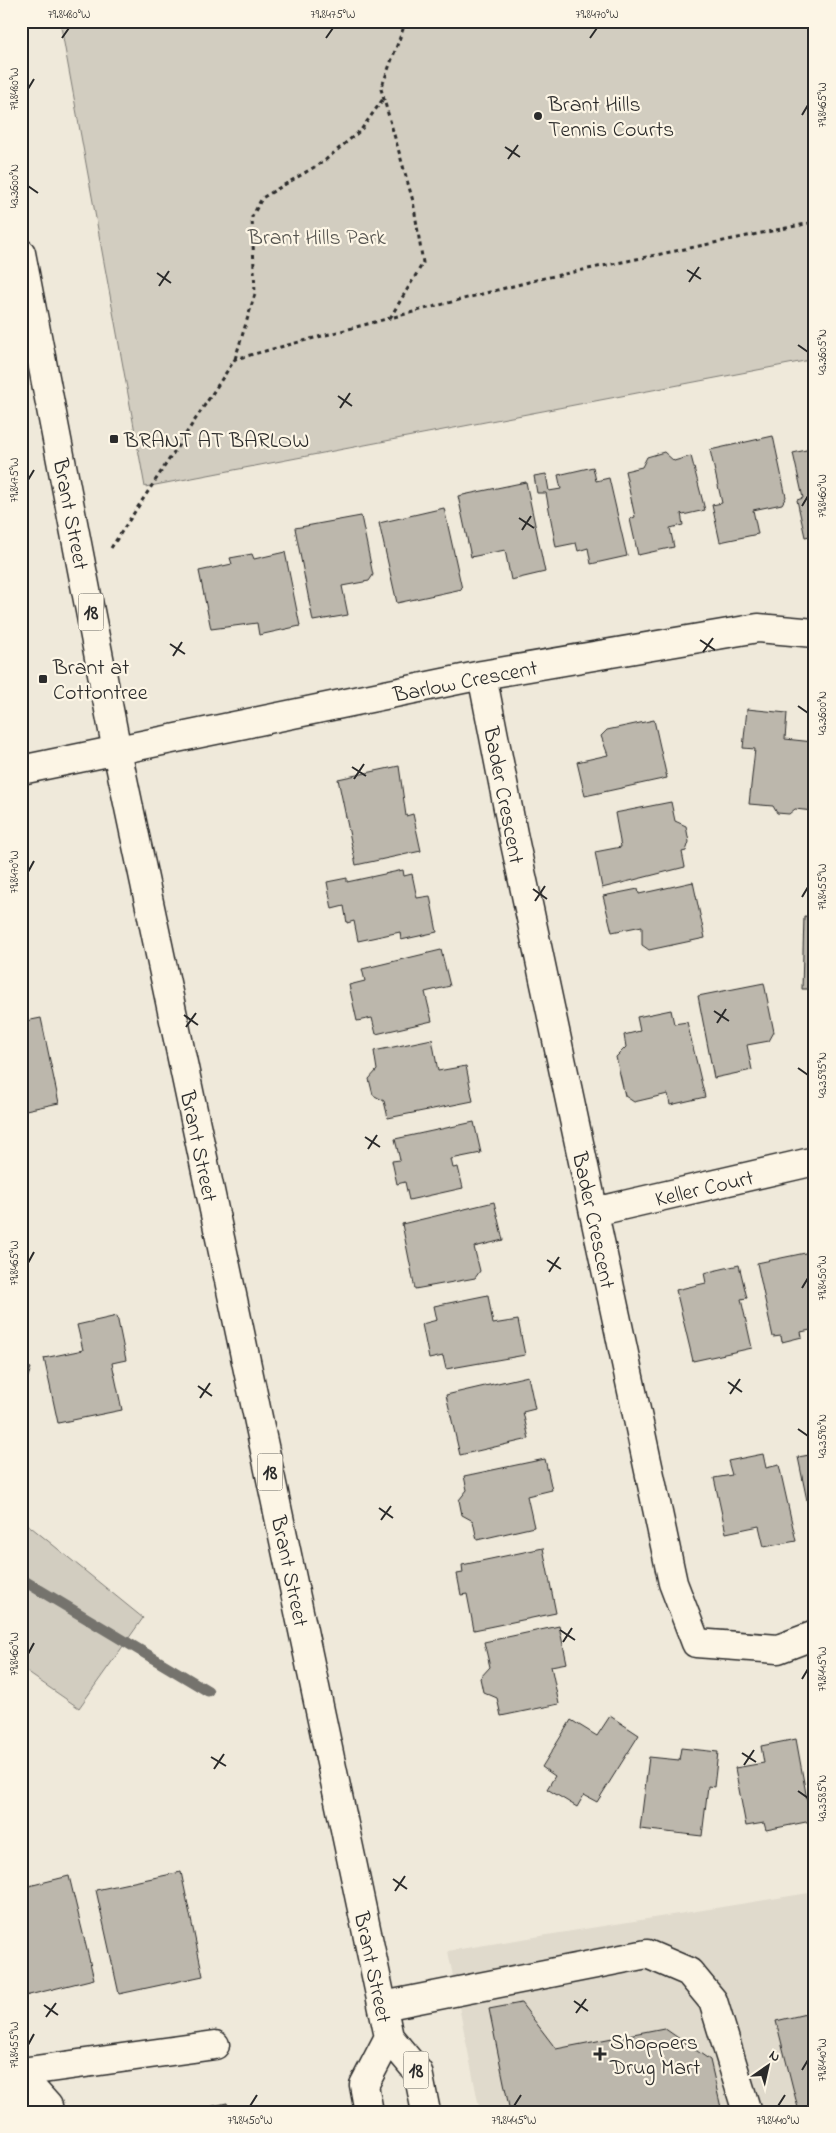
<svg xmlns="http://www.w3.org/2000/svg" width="836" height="2133" viewBox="0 0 836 2133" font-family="'Indie Flower',sans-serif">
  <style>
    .built { fill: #e0dacc }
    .green { fill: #d2cdc0; stroke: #7e7c76 }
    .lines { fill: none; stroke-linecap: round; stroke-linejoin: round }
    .stream { stroke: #75736d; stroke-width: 11 }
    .building { fill: #bcb7ac; stroke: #2b2b2b }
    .minor-casing { stroke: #2b2b2b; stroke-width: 31 }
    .major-casing { stroke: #2b2b2b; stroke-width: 31 }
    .path { stroke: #2b2b2b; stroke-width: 3; stroke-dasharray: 4 4; stroke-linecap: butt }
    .minor { stroke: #fcf5e5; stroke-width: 28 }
    .major { stroke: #fcf5e5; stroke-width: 28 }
    .ticks { fill: none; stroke: #2b2b2b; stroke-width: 2 }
    .poi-dot { fill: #2b2b2b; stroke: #fcf5e5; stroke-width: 2 }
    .labels { text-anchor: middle; stroke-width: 4.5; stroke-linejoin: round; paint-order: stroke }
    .shield { fill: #fcf5e5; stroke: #6a6863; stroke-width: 1 }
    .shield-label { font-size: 21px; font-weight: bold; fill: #2b2b2b }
    .poi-label { font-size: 22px; fill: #2b2b2b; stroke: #fcf5e5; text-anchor: start }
    .park-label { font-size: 22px; fill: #555450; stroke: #fcf5e5 }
    .street-label { font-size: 22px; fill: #2b2b2b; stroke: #fcf5e5 }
    .neatline { fill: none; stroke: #2b2b2b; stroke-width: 2 }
    .ticks-label { font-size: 12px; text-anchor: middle; fill: #2b2b2b }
  </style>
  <rect width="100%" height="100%" fill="#efe9da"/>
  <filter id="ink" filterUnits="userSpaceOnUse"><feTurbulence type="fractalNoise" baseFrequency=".02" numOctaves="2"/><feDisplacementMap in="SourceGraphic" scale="10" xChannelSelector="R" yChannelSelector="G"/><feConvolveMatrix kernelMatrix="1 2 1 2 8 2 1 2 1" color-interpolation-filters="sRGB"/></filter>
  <g filter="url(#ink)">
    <path class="built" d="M815 1892V2112H480L448 1951Z"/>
    <path class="green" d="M60 21H815V359L145 487Z
      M21 1519 143 1618 79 1708 21 1668Z"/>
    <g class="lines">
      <path class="stream" d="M21 1579 208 1691"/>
    </g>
    <path class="building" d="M773 436 786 497 782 504 753 510 758 534 720 542 712 505 722 503 710 450Z
      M815 442V535L805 537 797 500 803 498 793 453 815 448Z
      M664 452 674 461 691 456 705 510 683 515 681 513 683 525 670 528 674 547 638 555 630 519 635 517 625 471 642 467 647 457Z
      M593 467 596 481 609 478 627 556 591 564 588 548 578 551 576 543 556 547 546 493H537L534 476 546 474 549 491 561 489 558 475Z
      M526 482 545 572 511 580 505 550 471 557 458 496Z
      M444 508 462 589 397 603 379 523Z
      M361 516 373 575 369 581 342 586 348 615 313 621 295 528Z
      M285 552 300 626 259 635 257 623 211 629 199 571 232 564 230 558 252 554 254 559Z
      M747 709 787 713 785 739 813 742 815 744 813 811 795 809 789 814 777 813 773 806 749 804 755 749 743 748Z
      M654 720 667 778 585 796 577 762 608 755 601 736 607 730Z
      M399 766 406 816 413 814 421 851 356 865 338 779Z
      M671 802 675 821 686 826 689 842 686 851 682 852 685 867 602 888 595 852 621 847 615 813Z
      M403 870 404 876 412 874 417 898 430 896 437 932 401 940 400 932 358 941 354 921 347 923 344 906 332 909 327 882 347 878V882Z
      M693 882 705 938 649 950 642 945V926L612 932 603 896 638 889 639 894Z
      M804 916 815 917V989H802Z
      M441 950 450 986 425 992 432 1021 376 1034 372 1018 357 1021 349 985 365 981 362 969Z
      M764 983 774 1032 769 1041 747 1045 752 1070 714 1078 698 996Z
      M671 1010 674 1024 687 1022 705 1097 670 1105 668 1094 634 1102 625 1096 616 1057 626 1047 624 1035 640 1031 637 1017Z
      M41 1018 59 1103 21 1111V1022Z
      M432 1039 438 1071 466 1066 473 1101 388 1118 384 1101 373 1095 369 1079 377 1070 374 1051Z
      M474 1122 481 1153 451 1159 453 1168 458 1167 463 1188 409 1200 405 1182 397 1184 392 1161 400 1160 395 1139Z
      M494 1202 503 1240 474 1247 480 1271 475 1278 415 1289 402 1224Z
      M815 1251V1329L801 1332 802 1337 782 1342 781 1336 773 1337 757 1263Z
      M739 1265 747 1298 741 1299 752 1348 693 1361 676 1290 706 1283 704 1273Z
      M488 1295 493 1324 518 1320 525 1355 446 1369 443 1356 429 1359 422 1324 437 1320 434 1306Z
      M117 1316 126 1360 112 1363 122 1410 58 1423 44 1358 83 1350 77 1325Z
      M21 1365 31 1368 21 1396Z
      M528 1376 535 1409 523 1412 529 1439 460 1455 446 1395Z
      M763 1454 766 1468 779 1465 796 1541 764 1547 759 1526 726 1533 714 1478 732 1475 728 1461Z
      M815 1454V1539L798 1457Z
      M545 1459 552 1490 527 1496 534 1527 477 1540 473 1521 462 1515 459 1500 467 1490 464 1476Z
      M543 1548 556 1613 474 1630 467 1594 461 1595 457 1574 463 1573 462 1565Z
      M559 1626 567 1663 551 1666 559 1704 501 1716 497 1698 483 1692 480 1678 490 1667 484 1642Z
      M610 1716 639 1735 597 1802 584 1795 577 1807 547 1789 555 1776 542 1767 571 1720 597 1736Z
      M796 1739 811 1821 766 1830 764 1823 746 1826 735 1768 764 1763 761 1746Z
      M681 1748 718 1752 714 1787 708 1786 702 1836 640 1829 649 1757 679 1760Z
      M181 1872 203 1976 119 1994 96 1890Z
      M69 1876 94 1979 21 1997V1888Z
      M521 2003 556 2049 664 2028 710 2060 722 2112H510L489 2009Z
      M810 2013 813 2018H815V2112H799L776 2021Z
      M227 2103 229 2112H186Z"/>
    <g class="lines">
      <g class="minor-casing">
        <path id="minor" d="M482 675 513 834 673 1583 696 1643 778 1649 815 1635
          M21 770 482 675 758 628 815 633
          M594 1212 815 1161
          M383 2006 647 1954 689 1972 713 2001 747 2112
          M21 2072 215 2045
          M21 2076 48 2106 49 2112"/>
      </g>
      <g class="major-casing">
        <path id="major" d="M21 253 117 751 389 2037 418 2072 426 2112
          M369 2112 364 2085 389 2037"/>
      </g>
      <path class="path" d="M406 21 381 89 413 201 423 263 390 318 540 279 815 222
        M235 359 255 294 252 217 262 198 323 162 361 130 383 99
        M111 548 235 359 390 318"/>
      <use href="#minor" class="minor"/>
      <use href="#major" class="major"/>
    </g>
  </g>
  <path class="ticks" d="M62 38 69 28M326 38 333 28M590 38 597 28M28 89 34 79M802 115 808 105M505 147 520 157M508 159 518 145M28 186 38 193M687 270 701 279M157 273 171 283M689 282 699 267M159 286 169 271M798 345 808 352M338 396 352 406M340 408 350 393M28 480 34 470M802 506 808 496M519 518 534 528M522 530 531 516M700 640 715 650M170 644 185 654M703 652 713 638M173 656 182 642M798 706 808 713M352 767 366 776M354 779 364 764M28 872 34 861M533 889 547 899M802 897 808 887M535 901 545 886M714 1011 729 1021M184 1015 198 1025M717 1023 726 1009M186 1027 196 1013M798 1068 808 1075M365 1137 380 1147M368 1149 377 1135M547 1260 561 1269M28 1263 34 1252M549 1272 559 1257M802 1288 808 1278M728 1382 742 1392M198 1386 212 1396M730 1394 740 1379M200 1398 210 1383M798 1429 808 1436M379 1508 393 1518M381 1520 391 1506M560 1630 575 1640M563 1642 572 1628M28 1654 34 1643M802 1679 808 1669M742 1753 756 1762M211 1757 226 1766M744 1765 754 1750M214 1769 224 1754M798 1791 808 1798M393 1879 407 1889M395 1891 405 1876M574 2001 588 2011M44 2005 58 2015M576 2013 586 1999M46 2017 56 2003M28 2045 34 2034M802 2070 808 2060M250 2106 257 2095M514 2106 521 2095M778 2106 785 2095"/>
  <g class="poi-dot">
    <circle cx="538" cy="116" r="5"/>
    <rect x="109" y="434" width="10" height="10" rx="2.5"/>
    <rect x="38" y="674" width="10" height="10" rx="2.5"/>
    <path d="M597.5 2046.5h5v5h5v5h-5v5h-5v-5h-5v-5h5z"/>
  </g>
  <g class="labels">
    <g class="shield">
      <rect x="78.5" y="593.5" width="25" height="37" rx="4"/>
      <rect x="257.5" y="1453.5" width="25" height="37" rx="4"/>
      <rect x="403.5" y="2051.5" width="25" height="37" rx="4"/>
    </g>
    <g class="shield-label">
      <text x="91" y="619">18</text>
      <text x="270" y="1479">18</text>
      <text x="416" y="2077">18</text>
    </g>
    <g class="poi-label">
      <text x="548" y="111">Brant Hills<tspan x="548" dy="25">Tennis Courts</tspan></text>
      <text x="124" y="447">BRANT AT BARLOW</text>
      <text x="53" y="674">Brant at<tspan x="53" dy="25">Cottontree</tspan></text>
      <text x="610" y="2049">Shoppers<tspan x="610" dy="25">Drug Mart</tspan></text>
    </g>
    <g class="park-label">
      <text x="317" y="244">Brant Hills Park</text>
    </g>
    <g class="street-label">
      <text transform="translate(72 514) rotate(79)" y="8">Brant Street</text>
      <text transform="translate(465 680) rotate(-11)" y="8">Barlow Crescent</text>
      <text transform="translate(505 795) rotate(79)" y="8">Bader Crescent</text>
      <text transform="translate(200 1146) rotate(78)" y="8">Brant Street</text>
      <text transform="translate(704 1187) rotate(-13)" y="8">Keller Court</text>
      <text transform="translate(595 1220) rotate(78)" y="8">Bader Crescent</text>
      <text transform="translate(291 1571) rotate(78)" y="8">Brant Street</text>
      <text transform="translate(374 1967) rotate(78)" y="8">Brant Street</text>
    </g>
  </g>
  <rect width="836" height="2133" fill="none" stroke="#fcf5e5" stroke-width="55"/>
  <g transform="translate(768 2066) rotate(34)" stroke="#fcf5e5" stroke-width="4" paint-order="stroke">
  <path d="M0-4L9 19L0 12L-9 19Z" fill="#2b2b2b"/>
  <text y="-8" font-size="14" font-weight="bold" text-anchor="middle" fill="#2b2b2b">N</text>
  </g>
  <rect x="28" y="28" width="780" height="2078" class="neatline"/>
  <g class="ticks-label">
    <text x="69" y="18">79.8480°W</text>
    <text x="333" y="18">79.8475°W</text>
    <text x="597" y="18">79.8470°W</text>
    <text transform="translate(14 89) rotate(-90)" y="4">79.8480°W</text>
    <text transform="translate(822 105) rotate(-90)" y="4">79.8465°W</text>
    <text transform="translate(14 186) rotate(-90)" y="4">43.3600°N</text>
    <text transform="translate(822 352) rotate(-90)" y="4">43.3605°N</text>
    <text transform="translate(14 480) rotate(-90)" y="4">79.8475°W</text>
    <text transform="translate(822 496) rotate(-90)" y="4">79.8460°W</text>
    <text transform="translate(822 713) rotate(-90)" y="4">43.3600°N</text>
    <text transform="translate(14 872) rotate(-90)" y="4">79.8470°W</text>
    <text transform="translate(822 887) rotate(-90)" y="4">79.8455°W</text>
    <text transform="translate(822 1075) rotate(-90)" y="4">43.3595°N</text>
    <text transform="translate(14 1263) rotate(-90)" y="4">79.8465°W</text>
    <text transform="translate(822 1278) rotate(-90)" y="4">79.8450°W</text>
    <text transform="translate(822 1436) rotate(-90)" y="4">43.3590°N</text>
    <text transform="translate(14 1654) rotate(-90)" y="4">79.8460°W</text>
    <text transform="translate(822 1669) rotate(-90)" y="4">79.8445°W</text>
    <text transform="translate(822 1798) rotate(-90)" y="4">43.3585°N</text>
    <text transform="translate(14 2045) rotate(-90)" y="4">79.8455°W</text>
    <text transform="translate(822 2060) rotate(-90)" y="4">79.8440°W</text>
    <text x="250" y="2124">79.8450°W</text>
    <text x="514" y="2124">79.8445°W</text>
    <text x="778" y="2124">79.8440°W</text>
  </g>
</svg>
